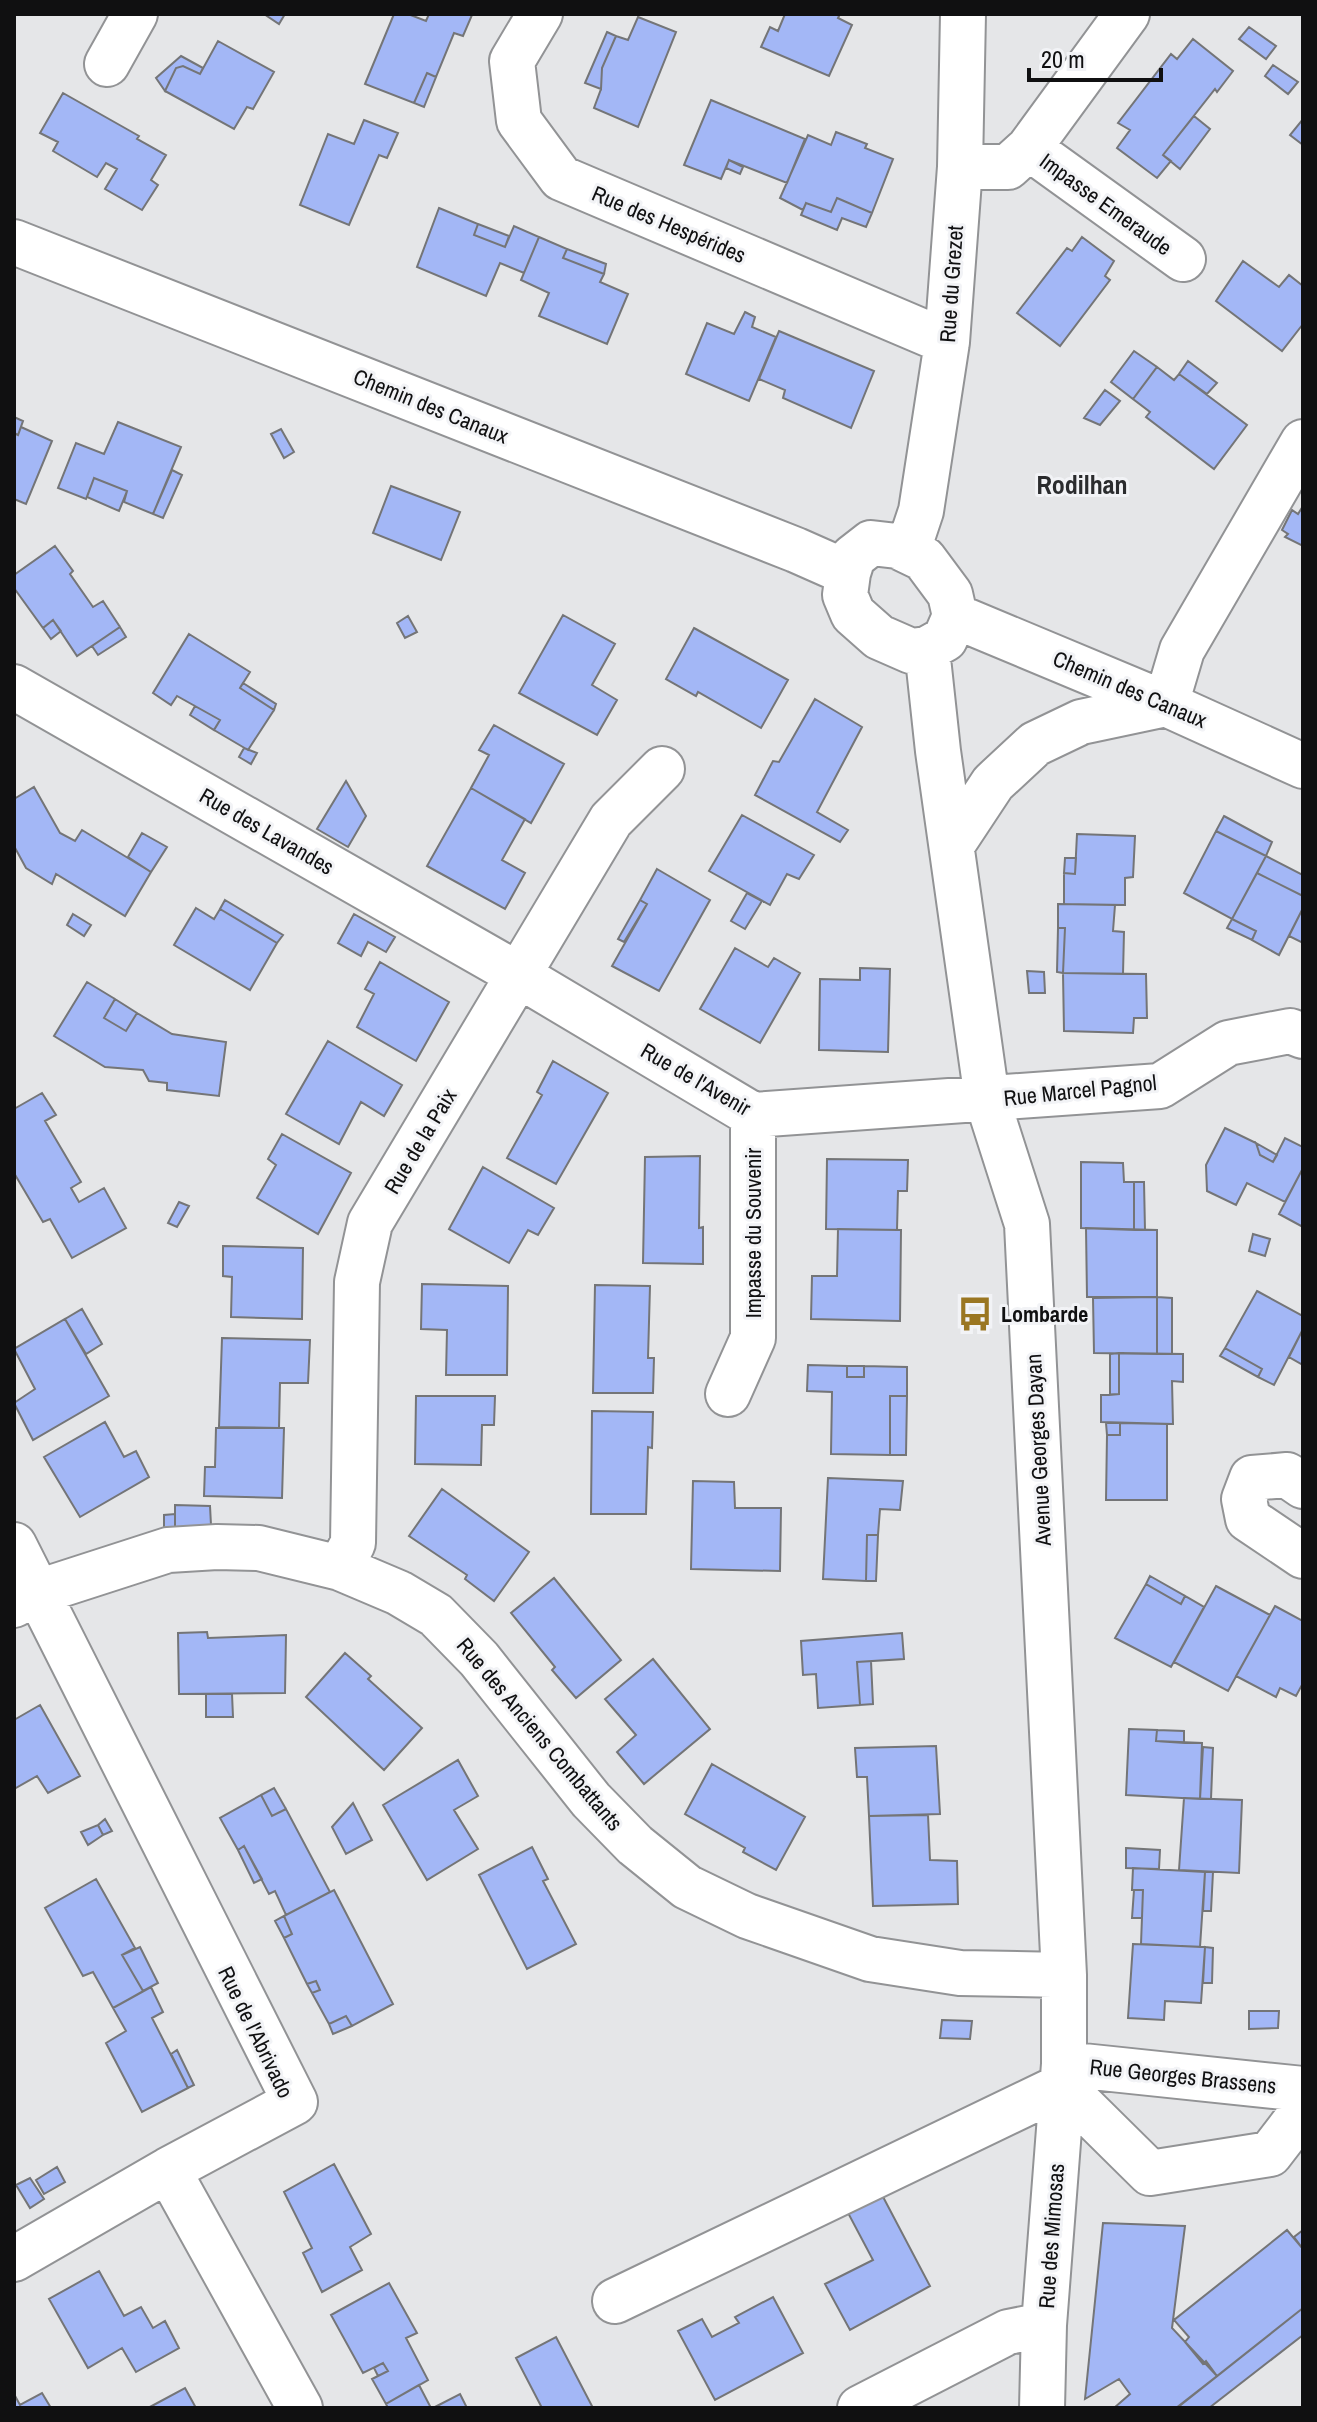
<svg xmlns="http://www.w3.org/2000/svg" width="1317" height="2422" viewBox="0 0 1317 2422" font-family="'Archivo Narrow',sans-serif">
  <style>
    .building { fill: #a3b7f6; stroke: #747577; stroke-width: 2 }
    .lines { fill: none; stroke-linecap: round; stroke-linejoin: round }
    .minor-casing { stroke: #929395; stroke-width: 48 }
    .minor { stroke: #fff; stroke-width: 44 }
    .labels { text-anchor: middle; stroke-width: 6; stroke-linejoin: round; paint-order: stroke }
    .street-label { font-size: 22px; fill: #101011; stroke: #f2f3f6 }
    .poi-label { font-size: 22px; font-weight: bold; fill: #101011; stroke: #f2f3f6; text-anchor: start }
    .quarter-label { font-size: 26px; font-weight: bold; fill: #2b2c2e; stroke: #f2f3f6 }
  </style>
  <rect width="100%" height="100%" fill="#e5e6e8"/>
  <path class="building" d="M264 14H285L279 24Z
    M394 14H408L426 21 429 14 472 15 463 36 454 33 436 77 427 73 414 103 365 84Z
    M785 14H840L838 18 852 25 829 76 761 47 770 27 778 31Z
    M638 17 676 32 638 127 594 108 601 89 602 68 616 36 628 40Z
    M1249 27 1276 46 1266 59 1239 39Z
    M607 32 616 36 602 68 601 89 585 83Z
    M1193 39 1233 71 1217 92 1215 89 1163 155 1171 161 1157 178 1117 148 1130 130 1118 123 1171 54 1177 59Z
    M218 41 274 72 253 109 247 107 234 129 165 91 176 68 183 66 200 74Z
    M181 56 203 68 200 74 183 66 176 68 165 91 156 78Z
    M1273 65 1298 82 1288 94 1265 76Z
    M427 73 436 77 424 107 414 103Z
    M63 93 139 136 137 139 166 155 151 180 158 185 142 210 105 189 117 169 106 163 97 177 53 151 58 142 40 133Z
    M711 100 805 139 787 183 729 160 721 179 684 165Z
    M1194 116 1210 129 1180 169 1163 155Z
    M1303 119V145L1290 135Z
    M364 120 398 133 387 158 379 155 349 225 300 205 328 134 354 144Z
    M836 132 867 144 865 148 893 159 872 213 837 198 831 212 806 203 803 210 780 198 808 135 831 145Z
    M729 160 743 167 740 174 726 168Z
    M837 198 872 213 866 227 842 218 837 230 801 215 806 203 831 212Z
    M439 208 478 224 474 235 505 247 514 226 539 237 524 273 500 263 486 296 417 267Z
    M478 224 509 236 505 247 474 235Z
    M539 237 567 249 563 258 604 274 600 282 628 294 607 344 539 316 549 293 521 280Z
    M1082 237 1114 261 1105 276 1110 280 1060 346 1017 313 1067 248 1072 251Z
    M567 249 606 264 604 274 563 258Z
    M1243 261 1279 287 1289 275 1303 286V324L1282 351 1216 301Z
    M745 312 755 317 752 327 776 337 749 401 686 374 707 323 734 334Z
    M779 331 874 371 851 428 783 398 785 390 759 379Z
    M1134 351 1157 367 1133 399 1111 382Z
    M1188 361 1217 383 1207 394 1179 374Z
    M1157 367 1174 380 1179 374 1247 425 1214 469 1146 417 1150 412 1133 399Z
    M1105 390 1120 401 1100 425 1084 418Z
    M14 417 23 421 18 435 14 433Z
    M118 422 181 447 153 514 124 502 127 491 94 478 86 499 58 488 76 443 104 454Z
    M21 427 52 441 26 504 14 499V433L18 435Z
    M281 429 294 452 284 458 271 434Z
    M172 470 182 475 163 518 153 514Z
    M94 478 127 491 119 511 87 497Z
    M391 486 460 512 441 560 373 533Z
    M1303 506V546L1285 537 1288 534 1282 530 1292 510 1298 514Z
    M55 546 73 571 70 574 93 607 103 601 120 627 77 656 53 620 43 628 14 588V575Z
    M563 615 615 644 592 685 617 700 597 735 519 693Z
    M408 616 417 632 405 638 397 623Z
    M53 620 61 631 51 639 43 628Z
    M120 627 126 637 98 655 92 646Z
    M694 628 788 680 761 728 698 692 696 696 666 679Z
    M189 634 250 672 240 688 274 710 248 750 214 730 220 720 177 696 171 705 153 693Z
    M243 683 276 704 274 710 240 688Z
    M815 699 862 727 817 812 848 830 840 842 755 795 773 761 779 762Z
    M195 706 220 720 214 730 190 715Z
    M494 725 564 764 531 823 471 788 489 755 479 750Z
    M244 748 257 753 251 764 239 757Z
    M346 781 366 816 348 847 317 829Z
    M34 787 60 833 75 841 82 830 151 872 125 916 56 874 52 884 26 868 14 846V799Z
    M471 788 525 819 502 860 525 873 505 909 427 866Z
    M742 815 814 855 799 879 787 874 770 905 709 871Z
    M1224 816 1272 842 1266 856 1216 831Z
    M1216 831 1266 856 1232 919 1184 893Z
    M142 833 167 847 151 872 128 857Z
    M1077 834 1135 836 1133 877 1125 878V905L1064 904V873L1075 874Z
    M1266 856 1303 875V896L1257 873Z
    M1065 858H1076L1075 874 1064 873Z
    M657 869 710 900 659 991 612 966 647 904 640 900Z
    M1257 873 1303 896V908L1279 955 1252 940 1256 931 1232 919Z
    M747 893 762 901 745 929 731 921Z
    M225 900 283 935 277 943 220 909Z
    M640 900 647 904 624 942 618 939Z
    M1058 904 1115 905 1113 931 1124 932 1123 974 1063 973 1065 928H1058Z
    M196 908 214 919 220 909 277 943 250 990 174 945Z
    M1303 908V943L1289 936Z
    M73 914 91 925 84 936 67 925Z
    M354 914 395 937 386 952 368 942 361 956 338 943Z
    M1232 919 1256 931 1252 940 1227 928Z
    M1058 928H1065L1063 973 1057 972Z
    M735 948 768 967 774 958 800 973 760 1043 700 1009Z
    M380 962 449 1002 416 1061 357 1027 374 994 365 989Z
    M860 968 890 969 888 1052 819 1050 820 979 860 980Z
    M1027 971 1044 972 1045 993H1029Z
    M1063 973 1146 974 1147 1018H1134L1133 1033 1064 1031Z
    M87 982 115 999 104 1018 126 1031 137 1013 172 1034 226 1042 219 1096 167 1090V1083L149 1081 143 1070 105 1067 54 1036Z
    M115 999 137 1013 126 1031 104 1018Z
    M328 1041 402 1085 384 1116 361 1102 339 1144 286 1114Z
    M553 1061 608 1093 556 1184 507 1158 542 1095 537 1092Z
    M42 1093 56 1115 45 1121 81 1182 71 1188 79 1202 104 1188 126 1228 72 1258 50 1219 43 1222 14 1173V1109Z
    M1225 1128 1256 1143 1260 1155 1273 1162 1285 1138 1303 1147V1168L1285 1202 1247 1183 1236 1205 1207 1191 1206 1165Z
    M282 1134 351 1173 318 1234 257 1198 276 1165 268 1159Z
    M1256 1143 1277 1155 1273 1162 1260 1155Z
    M700 1156 699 1228 703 1227V1264L643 1263 645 1157Z
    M827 1159 908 1160 907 1191H898L897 1230 826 1229Z
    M1081 1162 1123 1163 1124 1182H1134V1230L1081 1228Z
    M483 1167 554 1208 538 1235 528 1230 509 1263 449 1229Z
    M1303 1168V1227L1279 1214Z
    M1134 1182H1144L1145 1230H1134Z
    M179 1202 189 1206 177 1227 168 1223Z
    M1086 1228 1157 1230V1297H1087Z
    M838 1229 901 1230 900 1321 811 1319 812 1276H837Z
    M1253 1234 1270 1239 1265 1256 1249 1251Z
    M223 1246 303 1248 302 1319 231 1317 232 1277 223 1276Z
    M422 1284 508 1286 507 1375H446L447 1330 421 1329Z
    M595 1285 650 1286 648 1358H654L653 1393H593Z
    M1257 1291 1303 1316V1329L1274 1385 1258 1377 1262 1369 1225 1348Z
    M1157 1297V1354L1094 1353 1093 1298Z
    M1157 1297 1172 1298V1354H1157Z
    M82 1309 102 1344 86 1354 65 1319Z
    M65 1319 109 1396 33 1440 14 1403 35 1389 14 1349Z
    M1303 1329V1365L1289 1357Z
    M222 1338 310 1340 308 1383H280L279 1428 219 1427Z
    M1225 1348 1262 1369 1258 1377 1220 1356Z
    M1119 1353V1394L1110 1395V1354Z
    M1119 1353 1183 1354V1382L1172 1381 1173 1424 1101 1422V1395L1119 1394Z
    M808 1365 847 1366V1377H864V1366L907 1367V1396H890V1455L831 1454 832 1392 807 1391Z
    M847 1366H864V1377H847Z
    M416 1396H495L494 1425H482L481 1465 415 1464Z
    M890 1396H907L906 1455H890Z
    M592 1411 653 1412 652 1448 648 1447 646 1514H591Z
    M105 1422 124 1457 136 1451 149 1477 80 1517 44 1457Z
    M1106 1423H1120V1435H1107Z
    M1120 1423 1167 1424V1500H1106L1107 1435H1120Z
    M216 1428H284L282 1498 204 1496 205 1467H215Z
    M828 1478 903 1481 900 1510 880 1509 878 1535H867L866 1581 823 1579Z
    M693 1481 734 1482 735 1508H781L780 1571 691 1569Z
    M442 1489 529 1552 494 1601 465 1579 467 1575 409 1536Z
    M175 1505 210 1506 211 1525 175 1528Z
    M175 1514V1528L164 1529V1515Z
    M867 1535H878L876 1581H866Z
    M1150 1576 1185 1596 1181 1604 1146 1584Z
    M554 1578 621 1660 576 1698 552 1670 555 1667 511 1613Z
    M1146 1584 1181 1604 1185 1596 1204 1607 1171 1667 1115 1638Z
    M1216 1586 1270 1615 1228 1691 1174 1662Z
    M1275 1606 1303 1621V1683L1296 1696 1280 1688 1276 1697 1236 1676Z
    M207 1632 208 1638 286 1635 285 1693 179 1694 178 1633Z
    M902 1633 904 1659 857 1662 860 1705 818 1708 816 1674 803 1675 801 1641Z
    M345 1653 371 1676 368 1679 422 1728 384 1770 306 1697Z
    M653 1659 710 1729 644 1784 617 1752 636 1735 605 1699Z
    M871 1661 873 1704 860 1705 857 1662Z
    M206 1694H232L233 1717H206Z
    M40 1705 80 1776 48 1793 37 1776 14 1789V1720Z
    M1129 1729 1157 1730 1156 1741 1202 1743 1200 1799 1126 1795Z
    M1157 1730 1184 1731V1743L1156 1741Z
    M936 1746 940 1814 869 1816 867 1777H857L855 1748Z
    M1203 1747 1213 1748 1211 1799H1200Z
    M458 1760 478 1796 454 1810 478 1849 427 1880 383 1805Z
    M712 1764 805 1817 776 1870 743 1852 745 1848 685 1814Z
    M274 1788 286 1809 272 1816 261 1795Z
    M261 1795 272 1816 286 1809 330 1892 286 1915 275 1891 269 1894 244 1846 238 1850 220 1818Z
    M1184 1798 1242 1800 1239 1873 1179 1870Z
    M353 1803 372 1840 346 1854 332 1827Z
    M928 1815 930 1860 957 1861 958 1904 873 1906 869 1816Z
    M105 1819 112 1831 103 1835 98 1825Z
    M98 1825 103 1835 88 1845 81 1832Z
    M244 1846 262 1879 254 1883 238 1850Z
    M532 1847 548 1879 543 1881 576 1944 527 1969 479 1875Z
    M1126 1848 1160 1850 1159 1869 1126 1868Z
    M1133 1868 1205 1872 1200 1947 1141 1944 1143 1890H1132Z
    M1205 1872H1213L1211 1911H1203Z
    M96 1879 135 1948 122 1955 143 1991 113 2008 93 1972 83 1976 45 1908Z
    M334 1890 393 2004 352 2026 346 2016 329 2024 312 1993 320 1990 316 1981 307 1984 284 1938 292 1934 284 1916Z
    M1134 1890H1143L1142 1918H1132Z
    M284 1916 292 1934 284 1938 275 1921Z
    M1133 1944 1205 1947 1201 2003 1165 2001 1164 2020 1128 2018Z
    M140 1947 158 1983 143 1991 122 1955Z
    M1205 1947 1213 1948 1212 1983H1203Z
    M316 1981 320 1990 312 1993 307 1984Z
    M151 1987 163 2012 152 2018 188 2088 142 2112 106 2043 126 2031 113 2008Z
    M1249 2011H1279L1278 2028 1249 2029Z
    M346 2016 352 2026 333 2034 329 2024Z
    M942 2020 972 2021 970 2039 940 2038Z
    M177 2050 194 2085 188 2088 171 2054Z
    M334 2164 371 2234 350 2247 362 2270 322 2292 303 2253 312 2248 284 2192Z
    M57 2167 65 2182 44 2194 36 2180Z
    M30 2178 44 2199 30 2208 16 2185Z
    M881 2193 930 2286 850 2330 825 2284 873 2260 847 2211Z
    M1103 2223 1185 2226 1172 2328 1217 2376 1176 2408H1114L1130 2394 1119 2379 1085 2399Z
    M1287 2230 1303 2249V2308L1217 2376 1206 2361 1203 2364 1185 2342 1189 2337 1174 2320Z
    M1303 2230V2249L1294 2237Z
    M99 2271 124 2316 141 2307 153 2328 165 2321 179 2348 136 2372 122 2348 88 2368 49 2299Z
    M389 2283 417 2333 406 2338 428 2380 386 2404 372 2379 388 2371 383 2363 363 2373 331 2315Z
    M773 2297 803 2353 715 2400 678 2331 702 2319 712 2337 739 2323 735 2317Z
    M1303 2308V2335L1209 2408H1177Z
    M556 2337 593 2408H542L516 2358Z
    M383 2363 388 2371 378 2376 374 2368Z
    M419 2385 431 2408H388L386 2404Z
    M185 2388 196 2408H148Z
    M42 2393 51 2408H14V2394L20 2405Z
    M460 2394 467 2408H433Z"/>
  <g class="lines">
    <g class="minor-casing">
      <path id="minor" d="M540 14 512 61 519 121 561 178 947 342
        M107 64 135 14
        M1029 148 1183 259
        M960 167H1008L1029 148 1127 14
        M14 242 796 550 848 573
        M871 543 897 546 924 559 950 594 955 616 945 639 927 649 911 651 879 637 853 614 845 595 848 573 853 557Z
        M908 550 921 511 947 342 960 167 963 14
        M955 616 1166 704 1303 766
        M927 649 938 751 987 1099 1027 1224 1064 1975V2064L1044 2325 1042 2408
        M14 687 503 966 753 1115 1160 1086 1228 1043 1290 1031 1303 1036
        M952 845 993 783 1035 744 1081 722 1166 704 1182 650 1303 442
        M728 1394 753 1338V1115
        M1303 1486 1287 1475 1252 1478 1244 1499 1248 1519 1303 1556
        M14 1545 295 2102 168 2170 300 2408
        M340 1568 353 1543 357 1282 370 1223 611 820 662 769
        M14 1605 38 1592 168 1550 217 1547 259 1548 340 1568 399 1593 436 1615 479 1659 591 1800 635 1845 687 1887 747 1916 870 1959 960 1973 1064 1975
        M1064 2064 1303 2089
        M14 2259 168 2170
        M615 2301 1062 2086 1150 2173 1270 2154 1303 2111
        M860 2408 1008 2332 1044 2325"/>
    </g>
    <use href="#minor" class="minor"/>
  </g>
  <defs>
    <g id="bus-bare" transform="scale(2.76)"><path d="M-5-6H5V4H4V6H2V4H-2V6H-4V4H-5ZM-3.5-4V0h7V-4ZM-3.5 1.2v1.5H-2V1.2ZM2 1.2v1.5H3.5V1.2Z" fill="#9a7621" stroke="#f2f3f6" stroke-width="2.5" paint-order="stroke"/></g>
  </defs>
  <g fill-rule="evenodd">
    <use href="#bus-bare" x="975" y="1314"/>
  </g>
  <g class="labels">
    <g class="street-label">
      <text transform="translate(1106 204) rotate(36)" y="8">Impasse Emeraude</text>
      <text transform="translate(669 224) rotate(23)" y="8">Rue des Hespérides</text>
      <text transform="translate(951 284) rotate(-86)" y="8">Rue du Grezet</text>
      <text transform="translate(431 406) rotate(22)" y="8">Chemin des Canaux</text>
      <text transform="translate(1130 689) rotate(23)" y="8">Chemin des Canaux</text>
      <text transform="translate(267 831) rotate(30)" y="8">Rue des Lavandes</text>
      <text transform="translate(696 1079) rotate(30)" y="8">Rue de l'Avenir</text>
      <text transform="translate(1080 1090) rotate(-6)" y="8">Rue Marcel Pagnol</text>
      <text transform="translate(420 1141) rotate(-59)" y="8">Rue de la Paix</text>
      <text transform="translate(753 1233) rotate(-90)" y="8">Impasse du Souvenir</text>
      <text transform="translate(1038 1450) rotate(-93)" y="8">Avenue Georges Dayan</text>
      <text transform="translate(540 1734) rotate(50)" y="8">Rue des Anciens Combattants</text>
      <text transform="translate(256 2032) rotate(64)" y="8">Rue de l'Abrivado</text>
      <text transform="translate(1183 2076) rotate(6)" y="8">Rue Georges Brassens</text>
      <text transform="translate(1051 2236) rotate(-86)" y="8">Rue des Mimosas</text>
    </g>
    <g class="poi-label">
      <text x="1001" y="1322">Lombarde</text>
    </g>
    <g class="quarter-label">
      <text x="1082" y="494">Rodilhan</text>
    </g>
  </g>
  <rect width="1317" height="2422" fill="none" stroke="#101011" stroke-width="32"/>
  <path d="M1029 68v12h132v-12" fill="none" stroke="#101011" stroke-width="4"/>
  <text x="1041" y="68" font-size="24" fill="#101011" stroke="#f2f3f6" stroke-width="6" paint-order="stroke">20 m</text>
</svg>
